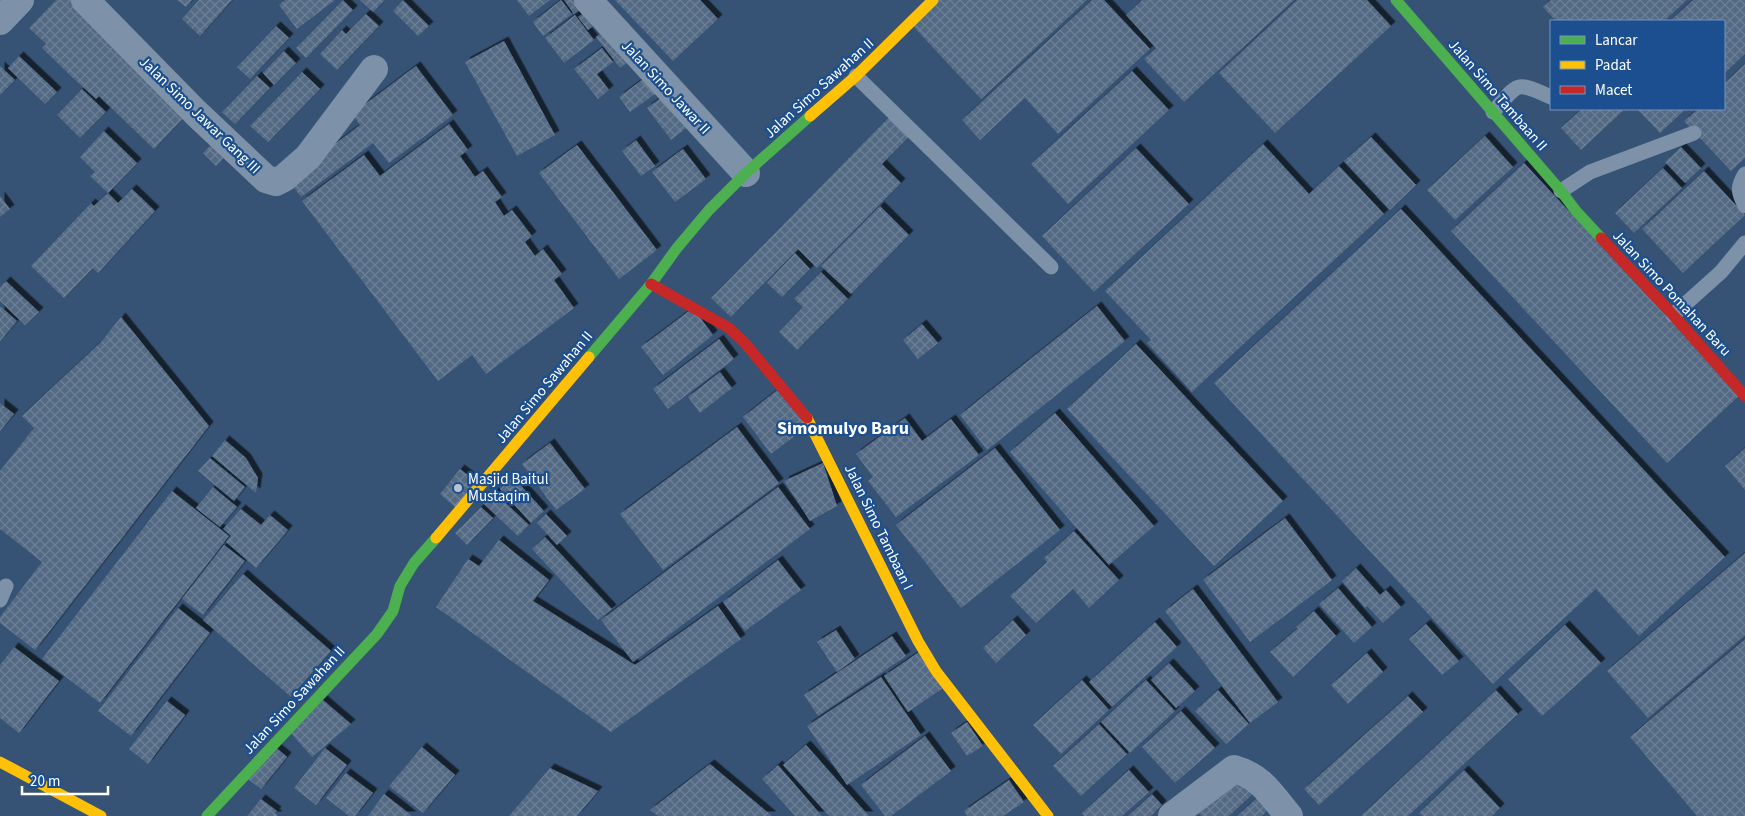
<svg xmlns="http://www.w3.org/2000/svg" width="1745" height="816" viewBox="0 0 1745 816" font-family="'Source Sans 3',sans-serif">
  <style>
    .building { fill: url(#building-cross-hatch); filter: url(#shadow) }
    .lines { fill: none; stroke-linecap: round; stroke-linejoin: round }
    .lane { stroke: #7d92a8; stroke-width: 15 }
    .street { stroke: #7d92a8; stroke-width: 28 }
    .fast { stroke: #4caf50; stroke-width: 11 }
    .slow { stroke: #ffc107; stroke-width: 11 }
    .jam { stroke: #c62828; stroke-width: 11 }
    .poi-dot { fill: #b9c2ce; stroke: #1b4f8f; stroke-width: 2 }
    .labels { text-anchor: middle; stroke-width: 4.5; stroke-linejoin: round; paint-order: stroke }
    .street-label { font-size: 15px; fill: #fff; stroke: #1b4f8f }
    .poi-label { font-size: 15px; fill: #fff; stroke: #1b4f8f; text-anchor: start }
    .quarter-label { font-size: 18px; font-weight: bold; fill: #fff; stroke: #1b4f8f }
  </style>
  <defs>
    <pattern id="building-cross-hatch" width="8" height="8" patternUnits="userSpaceOnUse" patternTransform="scale(1.25)"><rect width="8" height="8" fill="#526984"/><path d="M0 0l8 8M0 8l8-8" fill="none" stroke="#6c8096"/></pattern>
    <filter id="shadow"><feDropShadow dx="4.5" dy="-4.5" stdDeviation="0" flood-color="#0009"/></filter>
  </defs>
  <rect width="100%" height="100%" fill="#365274"/>
  <path class="building" d="M56 0H80L192 109 154 149 99 96 96 99 72 77 42 48 46 44 29 28Z
    M177 0H192L186 7Z
    M199 0H232L200 36 182 19Z
    M285 0H335L297 29 279 5Z
    M343 0 353 10 306 58 296 48Z
    M360 0H385L373 12Z
    M403 0 429 26 418 36 393 11Z
    M517 0H550L529 16Z
    M561 0 572 14 543 36 533 22Z
    M564 0H585L588 4 574 14Z
    M615 0H700L718 19 673 61Z
    M937 0H1087L981 99 911 24Z
    M1092 0H1104L1150 49 1058 134 1025 98 980 140 962 120Z
    M1142 0H1294L1184 102 1144 59 1156 48 1126 15Z
    M1297 0H1367L1391 26 1275 133 1219 73Z
    M1551 0H1687L1664 21H1556L1543 7Z
    M1693 0H1745V54L1724 74V21H1670Z
    M593 7 602 19 588 30 578 17Z
    M366 14 379 26 337 70 320 54 342 30 346 34Z
    M575 15 594 40 564 63 545 38Z
    M276 26 289 38 250 79 237 67Z
    M610 27 633 58 620 68 596 37Z
    M504 41 555 135 517 156 465 62Z
    M602 48 613 62 597 74 609 90 598 99 574 69Z
    M284 51 296 63 274 85 263 73Z
    M19 56 57 92 45 104 8 68Z
    M1745 64V158L1731 171 1684 121 1698 109H1724V84Z
    M0 66 15 80 0 95Z
    M416 66 453 115 389 163 373 143 301 197 288 180 360 125 352 114Z
    M1132 71 1169 110 1068 204 1031 164Z
    M302 72 320 89 268 142 250 126Z
    M257 76 270 88 235 124 222 112Z
    M646 77 658 92 630 112 619 97Z
    M82 89 106 112 80 138 57 115Z
    M669 92 693 123 671 140 647 108Z
    M1582 109H1625L1581 150 1561 128Z
    M1637 109H1686L1660 133Z
    M891 115 911 135 882 164 901 183 817 268 798 249 731 317 711 298Z
    M449 124 468 150 460 156 475 177 483 171 502 197 495 202 504 216 512 210 532 236 525 242 535 256 543 249 562 274 554 280 574 308 486 374 472 355 438 381 302 201 364 155 380 176Z
    M104 131 137 163 108 193 90 176 95 172 80 157Z
    M1485 136 1513 167 1455 220 1427 190Z
    M218 137 232 150 216 166 203 153Z
    M1371 137 1416 185 1390 210 1344 161Z
    M636 140 655 166 641 176 622 151Z
    M1263 144 1309 194 1339 166 1384 214 1192 392 1147 343 1151 340 1105 291Z
    M577 145 657 250 619 279 539 173Z
    M1681 147 1701 168 1685 183 1665 162Z
    M1136 148 1189 204 1094 292 1042 236Z
    M683 149 706 179 675 202 652 172Z
    M1524 163 1740 395 1667 463 1451 231Z
    M1663 168 1682 188 1634 233 1615 213Z
    M1704 171 1745 215 1683 273 1642 229Z
    M132 189 155 211 98 273 93 268 64 298 31 266 91 203 94 206 108 193 118 203Z
    M0 196 10 209 0 217Z
    M880 206 909 235 851 294 821 266Z
    M1401 209 1725 557 1639 636 1596 589 1493 684 1214 383Z
    M795 253 810 269 782 297 767 283Z
    M821 272 848 299 797 350 779 332 803 307 794 299Z
    M6 281 39 312 25 325 0 301V287Z
    M0 306 17 321 0 341Z
    M1097 306 1125 341 987 450 960 415Z
    M693 308 713 335 663 375 641 347Z
    M121 317 209 426 35 650 0 623V617L42 562 0 529V471L34 428 22 416 101 342Z
    M922 324 938 343 918 359 903 340Z
    M719 339 734 359 668 409 653 389Z
    M1136 344 1283 501 1214 566 1067 409Z
    M720 372 732 388 700 413 688 397Z
    M780 388 808 426 771 454 743 417Z
    M0 403 14 414 0 431Z
    M1055 413 1154 526 1109 565 1010 452Z
    M905 418 922 441 951 419 979 455 896 517 868 481 873 477 856 454Z
    M737 427 779 483 663 570 620 514Z
    M225 440 246 458 258 478 256 493 212 456Z
    M550 443 585 489 556 510 522 464Z
    M995 448 1060 530 961 608 896 525Z
    M1745 448V490L1725 466Z
    M210 458 245 487 234 501 198 471Z
    M823 463 837 506 810 521 784 481Z
    M460 469 477 482 456 508 440 494Z
    M513 477 544 511 531 523 500 489Z
    M213 487 237 507 220 527 196 508Z
    M778 487 810 529 633 662 601 620Z
    M172 491 229 536 100 703 42 659Z
    M494 492 529 525 518 536 483 503Z
    M481 507 493 518 467 545 455 533Z
    M241 509 261 525 270 515 288 530 256 568 226 542 231 536 223 529Z
    M546 514 567 536 557 545 537 523Z
    M1285 518 1332 580 1250 642 1203 580Z
    M1074 531 1119 580 1089 608 1073 589 1036 623 1010 596 1047 562 1044 558Z
    M545 537 612 609 598 620 532 549Z
    M499 540 549 580 533 601 635 665 718 606 741 639 611 732 436 607 468 559 479 566Z
    M224 545 245 561 203 615 182 599Z
    M1745 553V635L1648 718 1607 671Z
    M778 560 801 590 745 631 723 602Z
    M1356 568 1380 595 1386 590 1401 607 1383 623 1367 606 1365 608 1342 581Z
    M243 574 331 651 291 697 203 620Z
    M1338 588 1372 627 1354 643 1319 604Z
    M1193 589 1278 702 1250 723 1165 611Z
    M178 608 210 633 131 736 98 711Z
    M1314 611 1336 636 1293 677 1270 652 1298 628 1296 627Z
    M1013 620 1026 635 996 663 983 648Z
    M1155 622 1177 647 1112 707 1089 682Z
    M1426 624 1459 661 1442 675 1409 639Z
    M1565 625 1601 663 1542 716 1508 679Z
    M836 630 855 659 837 672 817 642Z
    M892 636 906 656 818 716 804 695Z
    M1745 639V816H1697L1630 737Z
    M14 647 59 681 19 733 0 718V665Z
    M919 652 943 688 908 712 884 676Z
    M1367 653 1383 672 1348 704 1331 685Z
    M1169 663 1195 691 1176 708 1151 680Z
    M881 677 921 735 847 785 807 726Z
    M1082 680 1109 710 1061 754 1033 725Z
    M1146 680 1175 711 1130 753 1101 722Z
    M1218 690 1249 724 1226 744 1195 711Z
    M1496 690 1518 714 1408 816H1361Z
    M1408 696 1423 712 1319 805 1304 789Z
    M323 700 351 724 312 757 289 731Z
    M167 701 185 715 148 764 129 749Z
    M1181 711 1215 748 1175 783 1142 747Z
    M967 722 983 746 967 756 951 733Z
    M1099 724 1127 754 1081 796 1053 766Z
    M925 736 951 771 891 816H885L861 785Z
    M806 745 869 816H829L783 765Z
    M274 746 287 757 261 789 248 779Z
    M422 747 455 775 423 813 389 786Z
    M325 748 347 765 316 805 294 788Z
    M710 764 772 816H658L650 810Z
    M778 765 822 816H795L762 779Z
    M550 768 598 791 577 816H509Z
    M1129 770 1149 792 1122 816H1084L1082 813Z
    M1235 770 1255 792 1229 816H1201L1194 808Z
    M1464 770 1500 808 1492 816H1422L1419 813Z
    M346 773 373 793 355 816H349L326 798Z
    M1009 780 1024 802 1003 816H967L964 811Z
    M384 794 401 807 412 816H368Z
    M1152 794 1162 805 1151 816H1128Z
    M1259 796 1270 808 1262 816H1237Z
    M261 799 277 811 275 813 278 816H247Z"/>
  <g class="lines">
    <path class="lane" d="M856 76 1051 267
      M1493 112C1520 82 1514 81 1551 97
      M1745 174C1737 187 1738 192 1745 206
      M1561 191 1590 172 1694 133
      M1673 315 1721 272 1745 243
      M0 600 6 586"/>
    <path class="street" d="M85 0 196 113 266 179 276 182 284 178 308 157 374 69
      M588 0 746 173
      M0 21 20 0
      M1172 816 1234 769C1261 776 1272 796 1289 816"/>
    <path class="fast" d="M1396 0 1561 191 1576 211 1601 238
      M589 357 651 284 677 248 709 210 746 173 810 116
      M207 816 377 634 393 611 400 586 414 563 436 538"/>
    <path class="slow" d="M810 116 856 76 933 0
      M807 418 918 641 936 671 1048 816
      M436 538 589 357
      M0 762 101 816"/>
    <path class="jam" d="M1601 238 1673 315 1745 396
      M651 284 729 328 744 342 807 418"/>
  </g>
  <circle class="poi-dot" cx="458" cy="488" r="5"/>
  <g class="labels">
    <g class="street-label">
      <text transform="translate(666 87) rotate(47)" y="5">Jalan Simo Jawar II</text>
      <text transform="translate(819 88) rotate(-42)" y="5">Jalan Simo Sawahan II</text>
      <text transform="translate(1498 95) rotate(49)" y="5">Jalan Simo Tambaan II</text>
      <text transform="translate(200 115) rotate(44)" y="5">Jalan Simo Jawar Gang III</text>
      <text transform="translate(1672 293) rotate(47)" y="5">Jalan Simo Pomahan Baru</text>
      <text transform="translate(544 387) rotate(-50)" y="5">Jalan Simo Sawahan II</text>
      <text transform="translate(879 527) rotate(64)" y="5">Jalan Simo Tambaan I</text>
      <text transform="translate(294 700) rotate(-47)" y="5">Jalan Simo Sawahan II</text>
    </g>
    <g class="poi-label">
      <text x="468" y="484">Masjid Baitul<tspan x="468" dy="17">Mustaqim</tspan></text>
    </g>
    <g class="quarter-label">
      <text x="843" y="434">Simomulyo Baru</text>
    </g>
  </g>
  <rect x="1550" y="20" width="175" height="90" fill="#1b4f8f" stroke="#7695bc"/>
  <rect x="1560" y="36" width="25" height="8" fill="#4caf50" stroke="#7695bc"/>
  <text x="1595" y="45" font-size="15" fill="#ffffff">Lancar</text>
  <rect x="1560" y="61" width="25" height="8" fill="#ffc107" stroke="#7695bc"/>
  <text x="1595" y="70" font-size="15" fill="#ffffff">Padat</text>
  <rect x="1560" y="86" width="25" height="8" fill="#c62828" stroke="#7695bc"/>
  <text x="1595" y="95" font-size="15" fill="#ffffff">Macet</text>
  <path d="M22 786v8h86v-8" fill="none" stroke="#ffffff" stroke-width="2.5"/>
  <text x="30" y="786" font-size="15" fill="#ffffff" stroke="#1b4f8f" stroke-width="4" paint-order="stroke">20 m</text>
</svg>
